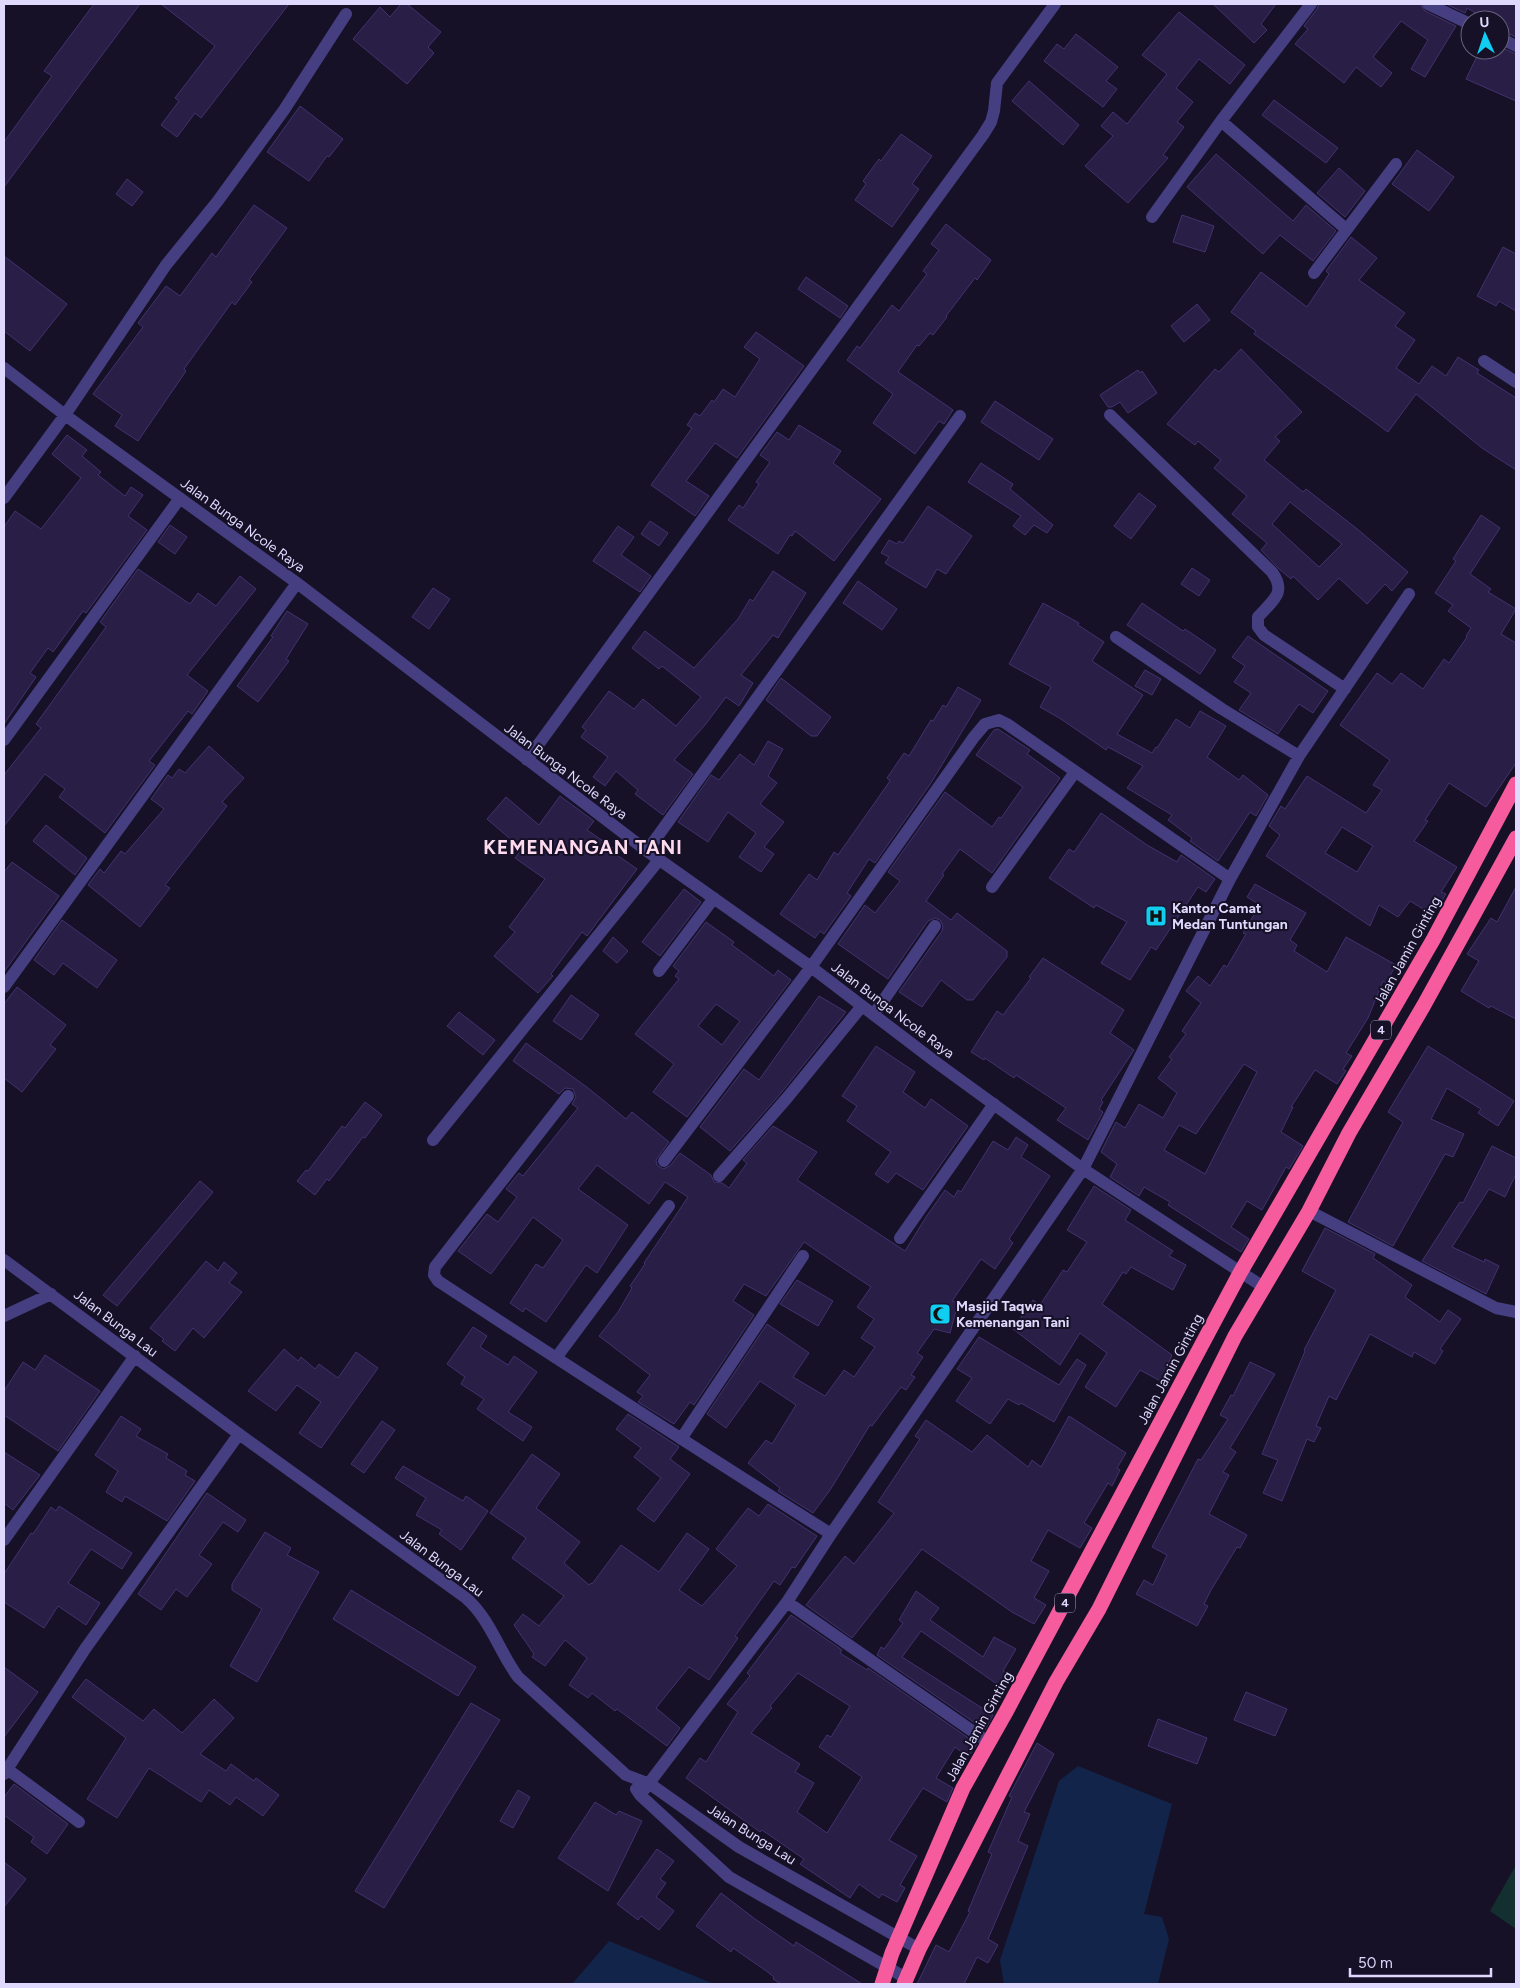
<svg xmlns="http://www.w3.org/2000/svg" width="1520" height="1988" viewBox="0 0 1520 1988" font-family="Figtree,sans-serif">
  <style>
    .green { fill: #142f30 }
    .water { fill: #122449 }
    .building { fill: #281e46; stroke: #423270; fill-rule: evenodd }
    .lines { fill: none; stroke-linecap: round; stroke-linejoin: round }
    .street { stroke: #453f82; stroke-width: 12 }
    .highway { stroke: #f55b9d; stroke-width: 15 }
    .labels { text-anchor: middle; stroke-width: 4; stroke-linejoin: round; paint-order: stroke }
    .shield { fill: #161126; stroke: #a39dbc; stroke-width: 1 }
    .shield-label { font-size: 12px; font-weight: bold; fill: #dfd9fd }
    .street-label { font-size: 14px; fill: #dfd9fd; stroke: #161126 }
    .poi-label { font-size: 14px; font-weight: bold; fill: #dfd9fd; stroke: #161126; text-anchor: start }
    .district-label { font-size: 19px; font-weight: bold; letter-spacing: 1px; fill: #fddaee; stroke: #161126 }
  </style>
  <rect width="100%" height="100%" fill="#161126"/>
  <path class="green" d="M1516 1865V1929L1490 1911Z"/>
  <path class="water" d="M1078 1766 1172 1804 1144 1914 1162 1917 1169 1939 1158 1984H1004L1000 1960 1059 1781Z
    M609 1941 714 1984H572Z"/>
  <path class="building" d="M94 4H140L4 187V142L52 76 44 71Z
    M161 4H289L201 118 195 113 177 137 161 125 179 101 175 98 215 46Z
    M401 4H407L441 32 428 47 434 53 407 84 353 39 380 7 390 17Z
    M1213 4H1276L1261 24 1267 30 1254 43Z
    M1319 4H1420L1425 11 1456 26 1425 77 1411 69 1428 40 1401 21 1373 57 1392 73 1381 87 1356 67 1344 83 1295 44 1308 29 1304 26 1317 9Z
    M1446 4H1516V37L1500 30V20H1488L1467 8 1465 13Z
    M1179 12 1245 65 1230 84 1199 59 1176 88 1193 102 1177 122 1184 127 1163 155 1168 158 1128 203 1085 166 1113 136 1101 126 1113 112 1127 124 1167 74 1142 55Z
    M1076 34 1118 67 1106 81 1117 89 1103 107 1044 61 1057 44 1064 49Z
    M1500 47 1516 54V101L1466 79 1480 50H1500Z
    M1029 81 1079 125 1063 145 1012 101Z
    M1274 100 1338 148 1326 163 1262 115Z
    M300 106 343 139 329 157 327 156 309 181 267 152Z
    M901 134 932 156 912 184 919 189 892 227 855 200 866 184 863 181 879 159 881 161Z
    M1417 150 1454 177 1429 211 1392 184Z
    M1216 154 1293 221 1306 205 1336 231 1313 261 1280 235 1263 254 1187 187Z
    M1339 168 1365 191 1345 217 1317 193Z
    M127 179 143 192 132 206 116 194Z
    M254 205 287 228 249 280 252 282 235 305 232 302 184 369 186 371 138 441 115 426 122 415 93 394 143 327 138 323 166 286 180 296 212 253 216 257Z
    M1182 215 1214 226 1205 252 1173 242Z
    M946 224 991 260 977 280 975 278 946 316 947 317 933 335 930 333 919 346 917 345 898 372 953 410 944 424 939 421 915 454 873 423 893 394 847 360 857 346 860 348 892 305 899 311 927 274 923 271 939 250 931 244Z
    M1351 237 1377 258 1359 280 1405 313 1395 326 1415 340 1396 368 1419 384 1432 366 1446 376 1458 357 1479 370 1477 373 1516 398V470L1482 448 1416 394 1388 432 1254 334 1256 331 1231 312 1261 272 1307 307 1329 274 1326 271Z
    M1503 247 1516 254V311L1499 301 1496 306 1477 296Z
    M4 256 67 304 30 351 4 331Z
    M806 277 848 306 840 318 798 289Z
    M1197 304 1210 320 1184 342 1171 326Z
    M756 332 804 366 737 458 715 443 686 481 709 496 695 516 651 485 692 428 687 425 695 413 700 416 712 400 714 402 723 389 735 397 760 359 744 347Z
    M1241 349 1302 412 1275 437 1280 441 1264 460 1303 492 1306 489 1356 528 1408 572 1392 591 1385 584 1367 604 1339 578 1318 600 1293 576 1291 579 1279 569 1261 550 1267 543 1232 514 1247 496 1214 468 1221 460 1198 441 1195 445 1167 424 1215 369 1219 372ZM1290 502 1342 544 1319 567 1272 524Z
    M1138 370 1140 373 1142 371 1157 393 1128 413 1120 402 1112 407H1108L1100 395Z
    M995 401 1053 439 1039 460 981 422Z
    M799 425 841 451 833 463 881 499 834 561 795 531 792 536 790 535 778 554 728 520 739 505 743 508 759 484 756 482 770 462 760 455 777 432 789 440Z
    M67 435 87 450 82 456 101 472 98 475 125 496 131 487 143 495 128 516 147 530 86 613 83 611 53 652 48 648 30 673 36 677 4 724V527L15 511 41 529 81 478 52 454Z
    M981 463 1013 484 1010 489 1053 525 1047 533 1034 525 1025 535 1013 526 1021 516 968 482Z
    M1139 493 1156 506 1131 539 1114 526Z
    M928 506 972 536 946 574 937 569 926 588 885 563 889 557 881 553 889 540 897 544 899 541 903 543Z
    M1481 515 1500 528 1470 574 1491 589 1488 592 1516 609 1501 634 1516 643V763L1486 807 1449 783 1425 820 1428 821 1414 841 1457 867 1441 892 1446 894 1433 915 1410 901 1398 917 1379 905 1370 926 1266 856 1280 835 1269 826 1281 806 1285 809 1307 776 1366 813 1382 790 1373 785 1390 760 1340 725 1377 673 1392 684 1401 673 1423 689 1444 659 1449 663 1467 637 1466 636 1471 628 1448 611 1453 605 1435 593 1456 561 1453 559ZM1342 827 1373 846 1357 872 1325 853Z
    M650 521 668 533 659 546 641 534Z
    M170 525 187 537 175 554 158 542Z
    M618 526 634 537 621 555 651 576 640 592 593 561Z
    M1192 568 1210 580 1199 596 1181 584Z
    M138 569 190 604 198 593 216 606 240 576 256 589 187 675 208 691 192 714 188 711 149 761 155 765 105 833 59 797 65 789 45 774 4 826V775L41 728 36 724 106 627 100 622Z
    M773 571 806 593 778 638 773 635 741 675 753 683 739 706 726 697 705 725 674 760 693 774 663 815 635 794 638 790 616 771 605 786 593 777 608 757 581 737 586 730 582 727 609 691 634 709 643 699 676 726 701 697 662 666 659 669 632 648 645 631 694 668 738 619 750 599 753 601Z
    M858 581 897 609 882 630 843 603Z
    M433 588 450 599 429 629 412 617Z
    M1043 603 1079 623 1078 625 1104 642 1092 661 1143 695 1117 734 1152 753 1156 747 1157 748 1176 719 1190 728 1200 711 1226 726 1207 757 1239 780 1243 775 1268 795 1256 816 1250 812 1218 861 1190 841 1192 838 1168 820 1172 815 1127 788 1143 766 1108 747 1106 750 1061 719 1040 707 1051 687 1009 664Z
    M1142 603 1183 631 1185 629 1216 650 1200 674 1127 625Z
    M287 611 308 624 286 659 289 661 258 702 237 686 273 637 271 636Z
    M1248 636 1328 691 1313 713 1299 704 1278 734 1239 710 1251 693 1234 682 1245 666 1232 657Z
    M1145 670 1161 679 1152 695 1135 686Z
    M781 678 831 717 817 736H811L766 700Z
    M958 687 981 700 931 783 875 863 869 859 847 893 851 896 824 934 820 931 815 938 780 914 809 874 817 880 834 852 838 855 890 781 887 778 904 753 909 756 931 720 933 721 943 705 946 707Z
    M998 729 1030 750 1027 754 1060 778 992 873 960 849 942 874 944 875 926 901 951 920 957 913 1007 951V957L973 1000H967L941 980 922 1007 899 992 942 931 943 926 940 920 935 918 928 921 888 979 838 944 865 905 875 913 900 881 888 872 945 792 992 827 999 817 1001 818 1023 787 976 755 994 730Z
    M768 741 783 749 768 776 777 783 760 804 784 822 764 847 774 854 761 872 739 857 756 833 728 812 708 842 678 822 711 775 719 780 740 754 754 765Z
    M209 746 244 778 222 802 227 806 165 885 170 888 140 927 88 885 100 869 104 873 121 851 125 854 164 809 151 799 168 775 172 778 179 769 185 773Z
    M560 796 594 821 587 830 619 852 617 855 637 869 587 936 582 932 551 974 553 976 538 993 494 956 515 932 509 927 545 879 515 858 522 849 487 819 506 797 539 825Z
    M1101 813 1147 845 1177 862 1181 855 1215 879 1206 892 1198 887 1156 950 1151 947 1130 980 1101 963 1127 922 1096 905 1094 908 1049 878 1069 849 1074 852Z
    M46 825 87 858 75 875 33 841Z
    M12 862 59 896 4 972V872Z
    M1255 884 1306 913 1290 940 1297 945 1294 951 1327 972 1346 937 1396 965 1386 983 1383 981 1368 1018 1346 1053 1352 1056 1343 1069 1346 1071 1337 1084 1315 1070 1291 1107H1293L1281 1132 1303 1146 1289 1169 1286 1167 1262 1210 1247 1201 1231 1227 1249 1239 1241 1252 1168 1205 1170 1202 1144 1187 1139 1196 1110 1177 1117 1164 1101 1152 1116 1122 1125 1128 1139 1104 1163 1118 1177 1093 1158 1078 1172 1059 1169 1057 1186 1034 1182 1031 1201 1003 1186 991 1198 976 1210 986 1224 965 1227 967 1246 934 1243 933 1260 905 1247 897ZM1244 1064 1257 1072 1205 1174 1164 1150 1179 1125 1196 1134Z
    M1516 887V1019L1491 1006 1489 1008 1461 991 1479 961 1467 954 1491 918 1497 922Z
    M684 889 701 902 660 956 642 942Z
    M62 920 117 960 97 988 63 963 54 975 34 960Z
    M706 922 734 942 732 945 774 976 778 970 791 980 687 1117 653 1092 674 1064 635 1034 679 979 675 976 679 971 673 966ZM716 1004 740 1021 722 1045 698 1026Z
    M613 937 628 951 617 963 603 951Z
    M1043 958 1124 1010 1110 1033 1134 1050 1101 1100 1103 1102 1099 1109 1103 1112 1088 1140 1057 1120 1066 1108 1016 1075 1014 1078 985 1058 984 1060 971 1052 997 1011 1003 1015 1031 978 1029 977Z
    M17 987 66 1025 50 1045 56 1049 22 1092 4 1078V1004Z
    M571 995 599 1015 581 1040 553 1021Z
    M819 996 846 1012 781 1093 730 1151 700 1127 744 1069 759 1080Z
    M459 1012 495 1040 483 1055 447 1026Z
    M526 1043 588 1088 626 1119 632 1112 669 1142 656 1160 657 1165 663 1169 670 1166 680 1153 711 1175 714 1182 722 1183 729 1188 747 1163 743 1160 773 1126 817 1152 797 1180 905 1251 926 1217 945 1190 954 1197 958 1190 961 1192 993 1141 1008 1150 1016 1137 1028 1145 1021 1157 1050 1176 1009 1239 1013 1243 995 1269 981 1259 952 1301 958 1303 950 1333 934 1329 917 1353 923 1357 911 1375 915 1377 906 1390 901 1387 872 1426 870 1425 830 1490 813 1513 778 1491 780 1488 748 1463 766 1440 772 1444 796 1405 760 1381 726 1428 707 1414 767 1324 809 1353 793 1377 825 1396 844 1370 854 1377 875 1347 861 1338 874 1319 857 1307 871 1287 804 1242 766 1296 744 1284 733 1301 754 1315 694 1405 690 1402 674 1424 638 1402 643 1396 637 1392 650 1375 599 1336 618 1312 632 1288 630 1286 645 1264 644 1263 688 1197 665 1182 649 1204 597 1165 578 1189 628 1225 597 1273 586 1265 546 1322 525 1308 523 1312 510 1303 536 1264 543 1268 563 1240 533 1217 491 1274 458 1251 487 1214 498 1222 517 1197 506 1189 519 1173 523 1176 578 1108 572 1104 576 1097 573 1089 565 1088 559 1094 513 1061Z
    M876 1046 915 1072 903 1092 925 1108 931 1099 968 1126 923 1190 896 1173 888 1183 875 1174 891 1152 847 1121 857 1106 842 1096Z
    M1428 1046 1514 1101 1498 1126 1478 1113 1481 1109 1447 1088 1431 1119 1464 1134 1453 1157 1445 1154 1393 1246 1348 1222 1403 1122 1388 1112Z
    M365 1102 382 1115 365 1138 363 1137 329 1181 327 1179 315 1195 297 1181 306 1170 308 1171 342 1126 345 1128Z
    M1492 1146 1516 1158V1174L1505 1197 1489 1189 1452 1247 1484 1262 1485 1259 1499 1266 1486 1294 1422 1261 1460 1202 1463 1203Z
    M200 1181 213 1192 117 1306 103 1295Z
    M1094 1186 1131 1210 1125 1220 1173 1251 1169 1256 1186 1265 1173 1290 1131 1267 1126 1274 1123 1272 1102 1304 1172 1355 1167 1366 1174 1370 1166 1384 1140 1370 1116 1407 1085 1387 1107 1353 1080 1333 1060 1365 1013 1329 1033 1300 1040 1305 1063 1270 1067 1272 1087 1242 1067 1230Z
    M1325 1228 1375 1254 1373 1258 1412 1285 1405 1297 1440 1322 1448 1310 1461 1319 1440 1349 1443 1351 1435 1364 1414 1352 1412 1357 1370 1334 1336 1400 1329 1396 1316 1426 1321 1428 1314 1442 1307 1439 1282 1501 1263 1493 1278 1460 1262 1454 1305 1351 1304 1350 1336 1290 1302 1271Z
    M206 1261 218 1271 224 1262 237 1273 229 1283 242 1292 204 1338 193 1328 175 1351 162 1341 164 1339 150 1328Z
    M797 1280 833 1301 818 1326 780 1304Z
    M473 1327 487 1336 480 1347 508 1365 514 1356 537 1372 508 1412 532 1427 523 1441 477 1409 484 1399 461 1384 465 1377 447 1364Z
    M979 1337 1059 1385 1077 1359 1086 1365 1054 1422 1021 1403 1019 1405 1008 1399 990 1424 956 1401 972 1378 957 1369Z
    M284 1349 298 1361 301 1357 315 1369 319 1364 338 1378 356 1352 378 1368 321 1448 299 1433 321 1402 297 1385 276 1411 248 1391Z
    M45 1355 100 1391 58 1451 4 1415V1391L23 1362 35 1370Z
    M1250 1362 1275 1374 1230 1448 1236 1452 1223 1472 1229 1475 1209 1514 1247 1535 1240 1548 1237 1547 1211 1590 1204 1604 1208 1606 1197 1626 1136 1594 1144 1580 1153 1585 1167 1555 1152 1547 1198 1459 1201 1460 1228 1419 1220 1415 1231 1395 1233 1396Z
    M628 1414 679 1447 670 1459 690 1474 654 1522 637 1509 661 1478 634 1457 641 1448 616 1429Z
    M121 1416 141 1429 136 1436 168 1454 166 1458 187 1471 185 1475 195 1481 167 1521 125 1496 122 1502 106 1492 118 1471 95 1455Z
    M1069 1416 1126 1453 1117 1468 1120 1470 1112 1486 1108 1483 1084 1523 1092 1528 1080 1548 1048 1530 1031 1561 1049 1571 1034 1598 1046 1605 1034 1624 1012 1612 922 1549 852 1638 806 1605 845 1556 854 1564 894 1513 878 1502 920 1439 915 1436 926 1420 972 1452 987 1435 1028 1467 1032 1460 1041 1467Z
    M382 1421 395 1430 364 1473 351 1464Z
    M4 1452 40 1475 13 1510 4 1503Z
    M532 1454 560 1474 536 1508 580 1542 564 1563 589 1585 591 1583 592 1584 621 1545 659 1572 687 1533 709 1549 679 1590 702 1606 737 1566 716 1549 748 1508 759 1516 768 1504 817 1536 795 1568 792 1567 780 1585 774 1581 735 1636 738 1638 709 1680 689 1667 656 1708 680 1728 667 1746 617 1709 615 1711 592 1693 588 1698 569 1685 587 1658 565 1640 545 1666 532 1657 534 1654 514 1625 523 1614 539 1626 564 1596 512 1558 526 1538 490 1513Z
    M403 1466 463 1501 466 1496 488 1511 461 1550 439 1534 442 1530 416 1515 426 1498 395 1478Z
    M207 1493 246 1520 238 1532 223 1522 199 1555 212 1564 187 1597 176 1589 161 1610 138 1594Z
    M59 1506 132 1553 122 1569 91 1549 68 1583 100 1603 86 1625 58 1606 44 1628 4 1602V1574L31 1533 33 1534 51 1507 56 1511Z
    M265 1532 291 1548 287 1555 319 1572 257 1682 230 1666 262 1609 232 1590V1584Z
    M351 1590 476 1667 458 1696 333 1619Z
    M916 1591 939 1608 930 1620 983 1657 994 1637 1016 1649 1003 1671 1012 1677 1004 1689 921 1631 902 1657 993 1715 985 1730 877 1655 881 1647 884 1649 903 1623 899 1620Z
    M791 1615 842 1650 840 1653 867 1670 868 1668 977 1744 968 1757 955 1747 936 1778 953 1788 947 1802 923 1788 889 1840 917 1856 900 1885 905 1888 897 1902 882 1894 879 1898 859 1884 850 1898 800 1864 804 1859 762 1830 760 1832 686 1778 700 1758 706 1762 738 1712 727 1704 750 1676 747 1673ZM798 1673 850 1706 831 1737 827 1735 819 1747 862 1777 827 1833 797 1812 814 1783 795 1772 800 1764 751 1733 772 1708 770 1706Z
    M4 1667 38 1692 4 1737Z
    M86 1679 143 1721 154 1709 182 1733 214 1699 234 1718 200 1754 226 1771 231 1764 254 1781 256 1778 279 1795 263 1816 236 1797 230 1805 209 1790 201 1802 149 1768 117 1818 87 1799 126 1738 72 1697Z
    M1246 1692 1287 1709 1275 1736 1234 1720Z
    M471 1703 500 1720 384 1908 355 1891Z
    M1158 1719 1207 1738 1197 1764 1148 1746Z
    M1037 1743 1054 1754 1024 1812 1030 1814 1018 1841 1028 1846 988 1939 998 1945 988 1963 977 1957 964 1984H917L936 1945 949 1952 970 1912 968 1911 992 1854 988 1852 1012 1797 1009 1796Z
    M14 1784 68 1824 47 1854 31 1842 34 1837 4 1815V1797Z
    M518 1790 530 1797 513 1828 500 1821Z
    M595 1802 616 1815 619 1811 642 1821 608 1891 558 1858Z
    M657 1849 674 1861 660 1879 666 1883 656 1897 674 1911 659 1930 641 1916 638 1920 617 1904Z
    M4 1862 26 1879 4 1907Z
    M721 1893 755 1919 794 1946 796 1942 862 1984H781L773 1979 774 1977 765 1970 733 1948 731 1952 696 1926Z"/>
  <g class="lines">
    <path class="street" d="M1428 4 1470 24
      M1500 38 1516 46
      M1221 121 1346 229
      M1152 217 1221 121 1311 4
      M1314 273 1396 164
      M1484 361 1516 382
      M4 368 65 415 297 583 647 851 811 967 937 1063 1083 1169 1265 1288
      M1110 415 1272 572C1287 593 1273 600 1258 617V627L1264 635 1345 689
      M4 498 65 415 166 265 217 202 284 110 346 14
      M1116 637 1222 709 1299 756
      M4 740 180 498
      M527 760 983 135 991 122 994 111 997 83 1055 4
      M647 851 960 416
      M1230 879 1299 756 1409 594
      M992 887 1075 772
      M659 971 714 898
      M4 987 297 583
      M874 1014 935 926
      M568 1096 435 1267 434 1275 438 1281C568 1366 699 1451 831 1534
      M433 1140 659 860
      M719 1176 787 1098 862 1006
      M1309 1211 1496 1308 1516 1312
      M900 1238 994 1104
      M4 1260 239 1434 466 1598C490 1619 499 1651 518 1677L626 1775 650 1784 739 1847 919 1949
      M4 1316 51 1294
      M556 1358 669 1206
      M681 1439 803 1256
      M4 1540 135 1356
      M787 1602 988 1742
      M7 1769 79 1822
      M4 1774 85 1649 239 1434
      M636 1789 640 1795 729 1877 906 1978
      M640 1795 787 1602 831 1534 1083 1169 1230 879 1007 724 999 720 985 724 974 737 811 967 664 1161"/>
    <path class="highway" d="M882 1984 892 1953 963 1788 1007 1710 1240 1273 1433 940 1516 784
      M904 1984 919 1949 1056 1682 1099 1609 1235 1336 1309 1211 1349 1133 1424 1005 1516 838"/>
  </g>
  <defs>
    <g id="hospital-square" transform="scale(1.125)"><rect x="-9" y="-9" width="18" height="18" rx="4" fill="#11cef0" stroke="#161126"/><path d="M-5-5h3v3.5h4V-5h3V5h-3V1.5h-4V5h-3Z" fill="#111"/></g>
    <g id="mosque-square" transform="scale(1.125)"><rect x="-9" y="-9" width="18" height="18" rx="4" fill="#11cef0" stroke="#161126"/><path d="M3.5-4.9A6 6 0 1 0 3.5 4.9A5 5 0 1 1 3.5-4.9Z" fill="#111"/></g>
  </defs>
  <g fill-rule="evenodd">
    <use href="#hospital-square" x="1156" y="916"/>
    <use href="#mosque-square" x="940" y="1314"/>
  </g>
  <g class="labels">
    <g class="shield">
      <rect x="1371" y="1020.5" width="20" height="19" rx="4"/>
      <rect x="1055" y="1593.5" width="20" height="19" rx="4"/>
    </g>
    <g class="shield-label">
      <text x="1381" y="1034">4</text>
      <text x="1065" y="1607">4</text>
    </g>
    <g class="street-label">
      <text transform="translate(243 525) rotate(36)" y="5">Jalan Bunga Ncole Raya</text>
      <text transform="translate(566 771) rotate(37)" y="5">Jalan Bunga Ncole Raya</text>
      <text transform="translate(1407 951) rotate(-61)" y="5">Jalan Jamin Ginting</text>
      <text transform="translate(893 1010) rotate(37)" y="5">Jalan Bunga Ncole Raya</text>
      <text transform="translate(116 1323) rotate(37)" y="5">Jalan Bunga Lau</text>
      <text transform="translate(1170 1369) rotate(-62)" y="5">Jalan Jamin Ginting</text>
      <text transform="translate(442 1563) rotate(37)" y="5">Jalan Bunga Lau</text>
      <text transform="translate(979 1726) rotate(-61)" y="5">Jalan Jamin Ginting</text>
      <text transform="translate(752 1834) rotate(32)" y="5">Jalan Bunga Lau</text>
    </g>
    <g class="poi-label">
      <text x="1172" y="913">Kantor Camat<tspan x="1172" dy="16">Medan Tuntungan</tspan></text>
      <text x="956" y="1311">Masjid Taqwa<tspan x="956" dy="16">Kemenangan Tani</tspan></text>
    </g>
    <g class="district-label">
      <text x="583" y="854">KEMENANGAN TANI</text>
    </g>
  </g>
  <rect width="1520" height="1988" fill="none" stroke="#dfd9fd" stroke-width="10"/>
  <g transform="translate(1485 35) rotate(357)"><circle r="24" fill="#161126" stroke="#66617c"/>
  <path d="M0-4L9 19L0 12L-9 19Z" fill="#11cef0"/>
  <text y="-8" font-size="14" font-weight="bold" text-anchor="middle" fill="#dfd9fd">U</text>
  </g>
  <path d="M1350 1968v8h141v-8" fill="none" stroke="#dfd9fd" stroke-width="2.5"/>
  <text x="1358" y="1968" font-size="15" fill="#dfd9fd" stroke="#161126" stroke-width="4" paint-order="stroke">50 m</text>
</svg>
